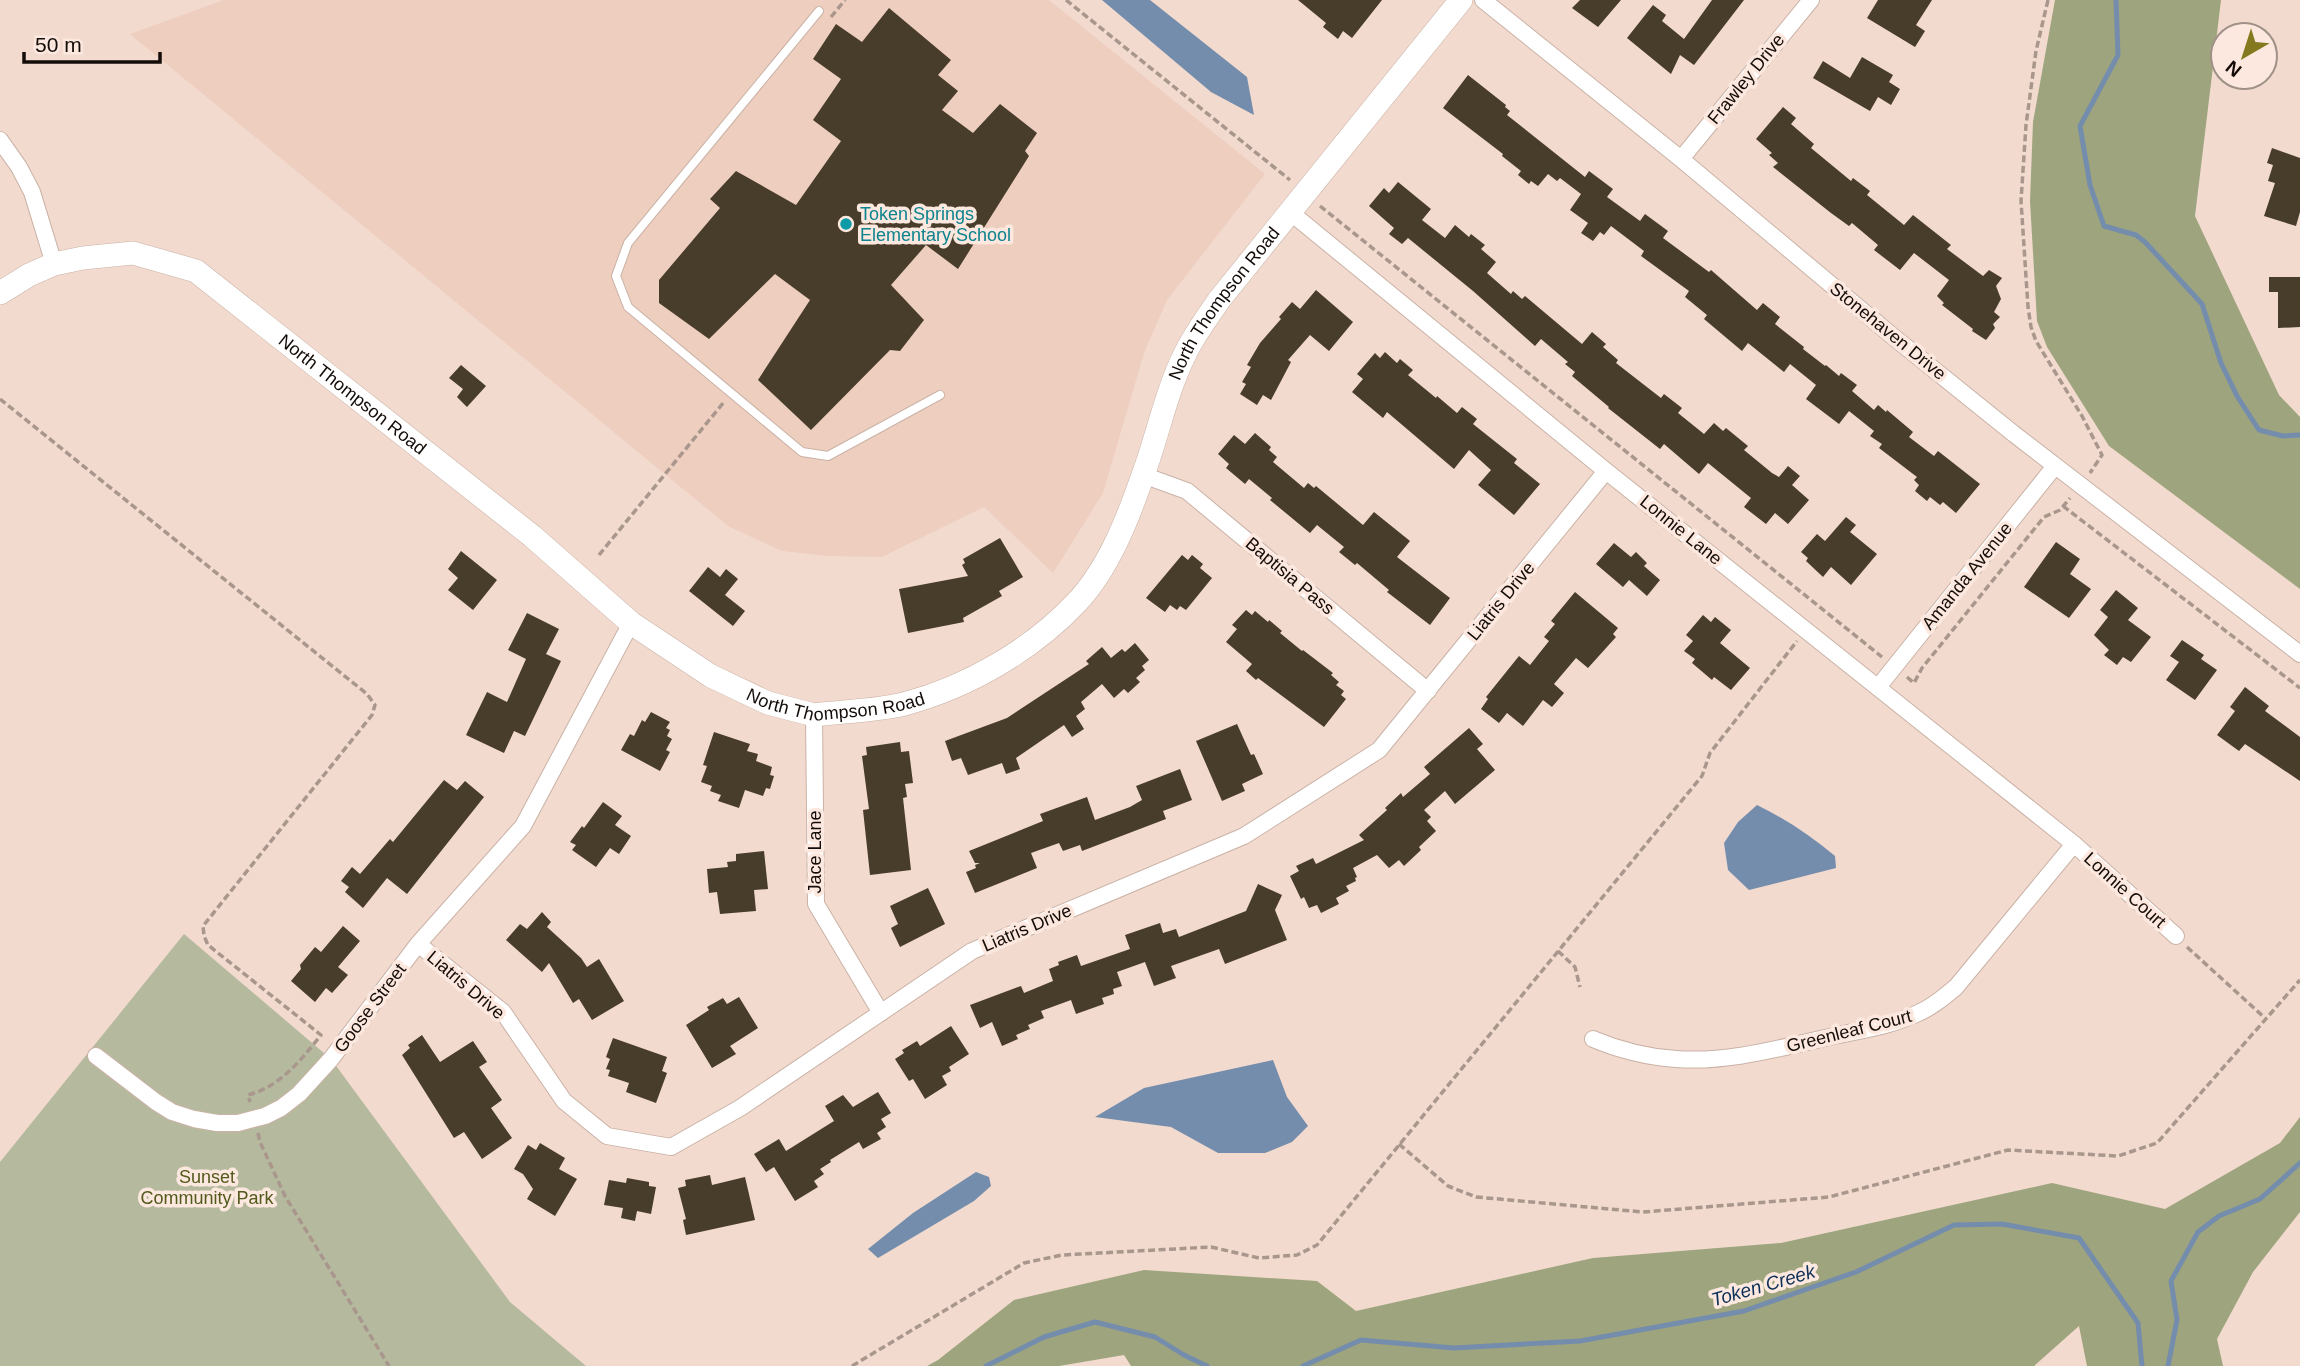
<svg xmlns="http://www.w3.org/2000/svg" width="2300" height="1366" viewBox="0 0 2300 1366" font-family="Helvetica,sans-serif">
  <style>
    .built { fill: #eecebe }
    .green { fill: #b5ba9e }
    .forest { fill: #9ea47e }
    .water { fill: #758dac }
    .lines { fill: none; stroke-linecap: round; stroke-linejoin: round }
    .stream { stroke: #758dac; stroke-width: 5 }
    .building { fill: #483c2b }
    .lane-casing { stroke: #cab2a6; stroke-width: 10 }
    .street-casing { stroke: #cab2a6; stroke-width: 18 }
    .secondary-casing { stroke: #cab2a6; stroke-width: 24 }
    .path { stroke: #a9978d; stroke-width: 3.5; stroke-dasharray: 7 3.5; stroke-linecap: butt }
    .lane { stroke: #fff; stroke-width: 8 }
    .street { stroke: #fff; stroke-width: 16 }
    .secondary { stroke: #fff; stroke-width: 23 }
    .culture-dot { fill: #0f9aa8; stroke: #fce8de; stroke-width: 2.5 }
    .labels { text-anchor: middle; stroke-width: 7; stroke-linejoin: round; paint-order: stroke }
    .street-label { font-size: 18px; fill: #140c08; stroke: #fce8de }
    .culture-label { font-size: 18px; fill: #0d838f; stroke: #fce8de; text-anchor: start }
    .park-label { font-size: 18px; fill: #52591c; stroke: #fce8de }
    .water-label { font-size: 19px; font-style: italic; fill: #0c3059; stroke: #fce8de }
  </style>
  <rect width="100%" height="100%" fill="#f2dace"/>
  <path class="built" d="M224 0H1049L1265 174 1167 300 1144 353 1103 493 1053 573 984 507 882 557 828 556 782 551 728 526 130 34Z"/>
  <path class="green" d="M184 934 331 1059 510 1302 586 1366H0V1162Z"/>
  <path class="forest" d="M2055 0H2221L2195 216 2279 395 2300 417V589L2109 446 2047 347 2037 321 2030 201 2033 122Z
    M2300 1117V1212L2253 1272 2217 1339 2223 1366H2087L2079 1326 2034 1366H1131L1124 1355 1059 1366H927L938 1360 1014 1300 1144 1270 1317 1281 1356 1311 1593 1258 1781 1243 2052 1183 2165 1209 2280 1143Z"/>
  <path class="water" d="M1102 0H1150L1247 77 1254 115 1211 92Z
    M1757 805C1786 819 1811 836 1835 856L1836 868 1749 890 1728 870 1724 843 1738 822Z
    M1273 1060 1287 1097 1308 1126 1292 1142 1265 1153H1218L1171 1127 1095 1117 1144 1088Z
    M976 1172 989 1177 991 1186 974 1201 878 1258 868 1249 913 1213Z"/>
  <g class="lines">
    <path class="stream" d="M2116 0 2118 55 2080 126 2090 185 2104 226 2136 235 2145 242 2202 304 2221 363 2237 396 2259 430 2283 436 2300 435
      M986 1366 1044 1337 1095 1322 1155 1337 1184 1355 1207 1366
      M1303 1366 1361 1340 1454 1348 1580 1341 1744 1311 1856 1272 1954 1225 2002 1224 2079 1238 2138 1323 2142 1366
      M2168 1366 2177 1320 2171 1281 2198 1232 2219 1216 2260 1199 2300 1163"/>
  </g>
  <path class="building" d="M1298 0H1382L1352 38 1343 31 1338 39 1323 27 1326 23Z
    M1580 0H1621L1598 27 1572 8Z
    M1712 0H1744L1694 65 1680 55 1671 74 1627 38 1653 5 1666 15 1662 21 1684 39Z
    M1878 0H1932L1916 25 1925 31 1915 47 1867 18Z
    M889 8 951 60 938 75 958 91 942 110 973 133 1000 104 1037 133 1025 151 1029 156 958 269 926 245 891 285 924 320 900 351 890 350 811 430 758 380 810 300 775 274 709 339 659 303V280L720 208 710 199 736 171 796 205 841 141 813 120 841 79 813 59 836 24 862 42Z
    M1862 57 1893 75 1889 82 1900 89 1891 105 1878 97 1870 111 1813 78 1823 61 1850 78Z
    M1468 75 1506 105 1505 107 1510 111 1507 115 1585 177 1589 171 1613 189 1607 197 1640 221 1645 214 1668 231 1663 238 1709 272 1711 270 1757 310 1763 303 1780 317 1775 324 1804 347 1803 349 1825 366 1826 365 1839 376 1841 373 1857 385 1852 391 1874 410 1878 405 1886 412 1887 410 1913 432 1909 437 1934 456 1938 451 1980 484 1956 513 1943 502 1940 505 1930 497 1927 501 1915 491 1919 485 1914 480 1917 477 1879 448 1882 444 1870 436 1874 431 1849 411 1839 424 1806 399 1816 385 1790 364 1784 372 1748 343 1742 351 1704 319 1707 315 1685 297 1689 291 1641 256 1644 251 1611 226 1604 235 1600 232 1593 241 1581 233 1588 223 1570 210 1581 194 1560 178 1557 181 1548 174 1538 186 1531 181 1529 184 1518 175 1521 171 1502 156 1503 154 1443 108Z
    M1783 107 1796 118 1791 124 1814 144 1811 148 1851 181 1853 178 1870 191 1867 195 1904 225 1913 215 1951 245 1947 249 1983 276 1989 270 2002 278 1996 286 2001 299 1994 312 2000 317 1993 324 1995 328 1986 340 1972 331 1973 329 1942 305 1944 303 1937 296 1949 280 1914 253 1900 270 1874 250 1878 245 1852 223 1849 226 1831 213 1773 167 1778 163 1769 155 1772 153 1756 139Z
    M2272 148 2300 158V212L2296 226 2264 216 2275 183 2268 181 2273 165 2267 163Z
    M1398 182 1431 209 1422 220 1445 238 1455 225 1469 237 1471 234 1485 245 1481 249 1496 262 1487 273 1511 294 1513 291 1522 299 1525 296 1582 344 1592 332 1606 344 1603 347 1618 360 1616 363 1661 398 1664 394 1682 408 1678 413 1704 434 1714 423 1723 431 1726 428 1748 446 1744 450 1772 473 1779 477 1788 466 1800 476 1792 485 1809 500 1788 524 1775 513 1766 524 1744 507 1751 498 1708 463 1699 474 1664 444 1660 449 1608 408 1609 407 1572 376 1575 372 1565 364 1568 362 1541 339 1535 346 1473 291 1408 238 1402 244 1389 234 1394 228 1369 206 1384 188 1389 193Z
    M2269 277H2300V327L2278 328V292H2269Z
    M1316 290 1353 322 1329 351 1310 335 1288 360 1291 362 1271 400 1263 395 1257 405 1240 394 1246 384 1242 382 1251 367 1247 365 1260 343 1281 319 1279 317 1292 302 1300 309Z
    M1385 352 1397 363 1400 359 1413 370 1408 375 1436 398 1437 396 1457 413 1462 407 1477 419 1473 424 1517 459 1514 463 1540 484 1514 515 1478 485 1491 470 1469 450 1454 469 1387 412 1383 418 1352 392 1363 379 1357 374 1375 353 1380 358Z
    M461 365 486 386 467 407 457 397 463 389 449 378Z
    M1255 433 1271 447 1269 450 1277 457 1273 462 1304 488 1308 483 1314 488 1316 486 1363 525 1374 512 1410 541 1397 557 1450 598 1430 625 1387 592 1389 590 1357 563 1355 565 1339 552 1344 547 1317 525 1310 533 1270 500 1272 498 1249 479 1245 484 1226 468 1229 464 1218 454 1234 435 1245 444Z
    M1846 517 1856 525 1850 532 1877 554 1851 585 1831 567 1823 577 1806 561 1808 558 1801 552 1817 534 1825 541Z
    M1000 538 1023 577 999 591 1002 596 963 618 964 622 908 633 899 589 968 576 962 565 965 563 963 559Z
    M2056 542 2080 559 2070 574 2091 589 2069 618 2024 587Z
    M1614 543 1631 557 1636 552 1647 563 1644 566 1660 580 1647 596 1629 580 1623 587 1596 564Z
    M461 551 497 580 473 610 448 590 458 578 448 569Z
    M1182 555 1188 560 1192 555 1203 564 1200 568 1212 578 1186 610 1180 606 1177 610 1170 605 1165 612 1146 598Z
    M708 567 720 577 726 569 738 579 725 595 745 611 733 626 689 591Z
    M2116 590 2138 608 2128 620 2151 637 2131 662 2123 657 2117 665 2104 655 2109 650 2094 635 2108 617 2100 610Z
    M1575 592 1618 628 1613 634 1616 637 1588 668 1576 658 1554 684 1564 693 1552 707 1543 700 1523 726 1507 713 1499 723 1481 709 1488 699 1486 697 1519 656 1530 665 1549 641 1544 637 1555 624 1551 621Z
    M1246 610 1252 615 1255 611 1268 622 1269 620 1282 631 1280 633 1302 651 1303 650 1333 673 1331 675 1339 682 1336 685 1344 691 1341 695 1346 699 1324 727 1258 678 1256 680 1246 671 1252 664 1226 642 1237 629 1232 625Z
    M527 613 559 629 546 654 561 661 525 736 514 731 504 753 466 735 487 692 507 702 526 659 508 650Z
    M1703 615 1711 622 1715 617 1731 630 1720 643 1750 668 1731 690 1714 677 1712 680 1692 663 1695 659 1684 651 1693 641 1686 635Z
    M2182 640 2204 655 2201 659 2217 670 2195 700 2166 680 2179 662 2170 656Z
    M1135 643 1149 660 1142 666 1145 670 1136 678 1140 682 1128 693 1124 689 1114 698 1102 684 1081 702 1085 709 1076 716 1084 729 1072 737 1064 725 1016 758 1020 769 1006 774 1002 763 968 775 961 758 952 761 945 741 1007 718 1089 664 1086 661 1102 647 1111 658 1122 649 1125 652Z
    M2245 687 2269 706 2265 711 2300 737V781L2245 744 2239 751 2217 735 2235 711 2230 707Z
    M651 712 670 722 666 728 670 730 667 736 672 739 666 750 670 752 660 771 621 750 630 734 634 736 642 720 645 722Z
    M1237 724 1251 755 1254 754 1263 774 1242 784 1245 791 1222 801 1196 741Z
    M1469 728 1483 744 1477 749 1495 770 1455 804 1445 791 1424 810 1431 817 1427 821 1436 831 1419 847 1421 850 1404 866 1399 860 1389 868 1377 855 1353 868 1357 877 1355 878 1356 881 1346 886 1349 891 1336 898 1339 904 1321 913 1317 905 1309 908 1304 897 1301 899 1290 876 1299 871 1296 866 1313 858 1316 864 1364 840 1359 835 1387 810 1385 808 1401 793 1403 797 1430 774 1424 767Z
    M714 732 750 744 747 751 758 754 756 761 772 767 770 775 774 776 770 789 766 788 763 796 745 790 739 808 718 801 721 795 710 791 712 786 701 782 707 766 703 765Z
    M900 742 901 752 909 751 913 783 905 784 907 797 903 798 911 870 870 875 863 810 869 809 862 756 867 755 866 747Z
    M1180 769 1192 800 1163 811 1166 819 1082 851 1080 845 1063 851 1059 843 1031 853 1037 868 975 893 966 872 976 868 975 865 980 863H975L969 851 1043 821 1040 814 1087 797 1095 820 1130 807 1142 800 1136 786Z
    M444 780 457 790 465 781 484 797 407 894 387 878 363 908 345 892 349 887 341 881 352 867 360 874 390 839 393 842Z
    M603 802 622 816 615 825 631 836 619 854 610 848 596 867 572 850 576 845 570 842 582 826 584 828Z
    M764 851 768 889 754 890 756 911 720 914 717 892 709 893 707 869 728 867 727 862 736 861V854Z
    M1258 884 1282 895 1275 910 1287 940 1225 964 1219 949 1171 966 1176 978 1154 986 1145 962 1117 972 1122 986 1113 989 1114 994 1102 998 1104 1004 1076 1014 1071 1000 1041 1011 1044 1018 1028 1025 1030 1029 1016 1035 1018 1039 1002 1046 992 1022 980 1028 970 1005 1021 986 1024 993 1053 981 1049 969 1059 965 1058 962 1077 955 1081 966 1130 949 1125 935 1160 923 1163 933 1176 929 1179 937 1246 911Z
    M928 888 945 924 900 947 891 928 898 924 890 906Z
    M542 912 551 922 547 927 581 958 587 967 599 959 624 1001 592 1020 579 999 573 1003 549 963 542 972 506 940 520 924 527 929Z
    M343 926 360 941 338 967 348 975 332 993 326 988 315 1002 291 981 301 969 300 965 315 947 321 952Z
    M739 997 758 1028 730 1046 736 1054 712 1068 686 1025 709 1010 707 1007 723 998 727 1004Z
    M951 1026 969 1054 949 1067 951 1071 942 1076 947 1085 925 1099 913 1079 909 1081 895 1059 904 1053 902 1050 917 1041 920 1046Z
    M422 1035 440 1062 473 1041 487 1062 479 1067 502 1100 491 1108 512 1138 482 1159 464 1132 454 1138 402 1055 410 1048 408 1045Z
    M613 1038 667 1057 662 1071 667 1073 656 1103 626 1092 629 1083 608 1076 610 1070 606 1069 610 1059 606 1057Z
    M878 1092 891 1113 881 1119 886 1127 877 1133 881 1139 863 1149 859 1142 830 1160 831 1162 820 1169 824 1174 814 1181 818 1187 795 1201 774 1167 766 1172 754 1154 779 1139 786 1151 834 1121 825 1106 843 1095 853 1107Z
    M540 1143 565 1158 559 1169 577 1179 555 1216 527 1199 533 1189 523 1174 514 1169 528 1145 536 1150Z
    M710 1175 712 1185 745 1177 755 1220 686 1235 683 1220 686 1219 678 1188 686 1186 685 1180Z
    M627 1178 649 1182V1186L656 1187 651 1214 637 1211 635 1221 621 1218 623 1208 604 1205 609 1180 626 1183Z"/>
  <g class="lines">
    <g class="lane-casing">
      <path id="lane" d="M819 11 628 243 616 276 628 307 802 452 828 456 940 395"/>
    </g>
    <g class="street-casing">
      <path id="street" d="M1483 0 1681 159 1896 339 2014 434 2300 654
        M0 140 19 167 32 192 54 264
        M1681 159 1811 0
        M1290 212 1606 471 2074 844 2176 936
        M1143 475 1187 491 1428 691
        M1879 686 2055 466
        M814 715 816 904 881 1013
        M418 944 503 1012 564 1101 607 1136 671 1147 740 1108 972 951 1244 836 1379 750 1606 471
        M1593 1039C1619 1050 1647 1057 1676 1059 1729 1063 1783 1047 1834 1036 1861 1030 1891 1026 1916 1014 1931 1008 1944 997 1956 987L2074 844
        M96 1056 156 1102 172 1112 194 1119 217 1123H238L265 1116 281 1108 299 1094 331 1059 418 944 523 826 631 623"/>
    </g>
    <g class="secondary-casing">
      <g id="secondary">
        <path id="s1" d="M0 293 29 275 54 264 83 258 133 253 196 271 532 536 631 623 711 676 768 703 814 715C844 711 876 711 904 704 968 687 1032 650 1077 602 1109 568 1128 518 1143 475 1158 435 1166 392 1185 354 1194 335 1207 318 1219 300L1461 0"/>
      </g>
    </g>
    <path class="path" d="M1066 0 1290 180
      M2048 0 2036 51 2026 125 2021 201 2028 307 2031 327 2036 341 2082 416 2102 455 2090 473
      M831 17 845 0
      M1320 206 1882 657
      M0 399 367 694 375 705 372 715 203 926 204 936 208 945 321 1035C300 1061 281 1086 248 1095L250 1102
      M2063 506 2300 688
      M599 555 724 402
      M1907 677 1914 683 1922 668 2044 517 2060 510 2070 498
      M2187 947 2266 1019
      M1558 951 1575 967 1580 987
      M258 1133 260 1142 285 1196 389 1366
      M1399 1144 1448 1186 1476 1197 1643 1212 1829 1197 2008 1150 2118 1156 2157 1143 2300 980
      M852 1366 1024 1263 1062 1255 1211 1247 1259 1258 1297 1255 1317 1245 1702 776 1710 753 1797 641"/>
    <use href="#lane" class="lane"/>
    <use href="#street" class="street"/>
    <use href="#secondary" class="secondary"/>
  </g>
  <circle class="culture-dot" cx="846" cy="224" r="7"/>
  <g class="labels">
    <g class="street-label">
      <text transform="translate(1746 79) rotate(-51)" y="6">Frawley Drive</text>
      <text dy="6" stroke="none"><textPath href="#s1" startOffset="1603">North Thompson Road</textPath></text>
      <text transform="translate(1888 331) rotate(39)" y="6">Stonehaven Drive</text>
      <text dy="6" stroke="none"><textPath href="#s1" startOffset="406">North Thompson Road</textPath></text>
      <text transform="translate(1681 530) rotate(39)" y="6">Lonnie Lane</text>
      <text transform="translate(1290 576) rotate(40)" y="6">Baptisia Pass</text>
      <text transform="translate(1967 576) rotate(-51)" y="6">Amanda Avenue</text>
      <text transform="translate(1501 601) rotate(-51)" y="6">Liatris Drive</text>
      <text dy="6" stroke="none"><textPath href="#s1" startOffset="994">North Thompson Road</textPath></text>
      <text transform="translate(815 852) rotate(-90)" y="6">Jace Lane</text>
      <text transform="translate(2125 890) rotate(42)" y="6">Lonnie Court</text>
      <text transform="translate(1027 928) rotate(-23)" y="6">Liatris Drive</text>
      <text transform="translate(466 985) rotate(40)" y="6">Liatris Drive</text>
      <text transform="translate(370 1008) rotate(-53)" y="6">Goose Street</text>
      <text transform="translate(1849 1031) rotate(-14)" y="6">Greenleaf Court</text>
    </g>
    <g class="culture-label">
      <text x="860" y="220">Token Springs<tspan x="860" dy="21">Elementary School</tspan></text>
    </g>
    <g class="park-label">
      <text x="207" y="1183">Sunset<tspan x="207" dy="21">Community Park</tspan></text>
    </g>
    <g class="water-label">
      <text transform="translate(1763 1285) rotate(-16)" y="7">Token Creek</text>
    </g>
  </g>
  <g transform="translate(2244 56) rotate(219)"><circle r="33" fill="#fce8de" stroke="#9f9088" stroke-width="2"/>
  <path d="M0-5L12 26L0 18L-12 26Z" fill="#84791e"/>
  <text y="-10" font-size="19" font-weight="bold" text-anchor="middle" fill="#140c08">N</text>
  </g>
  <path d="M24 52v10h136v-10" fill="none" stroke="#140c08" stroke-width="3.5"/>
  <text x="35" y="52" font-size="21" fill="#140c08" stroke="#fce8de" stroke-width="5" paint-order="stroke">50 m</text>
</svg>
